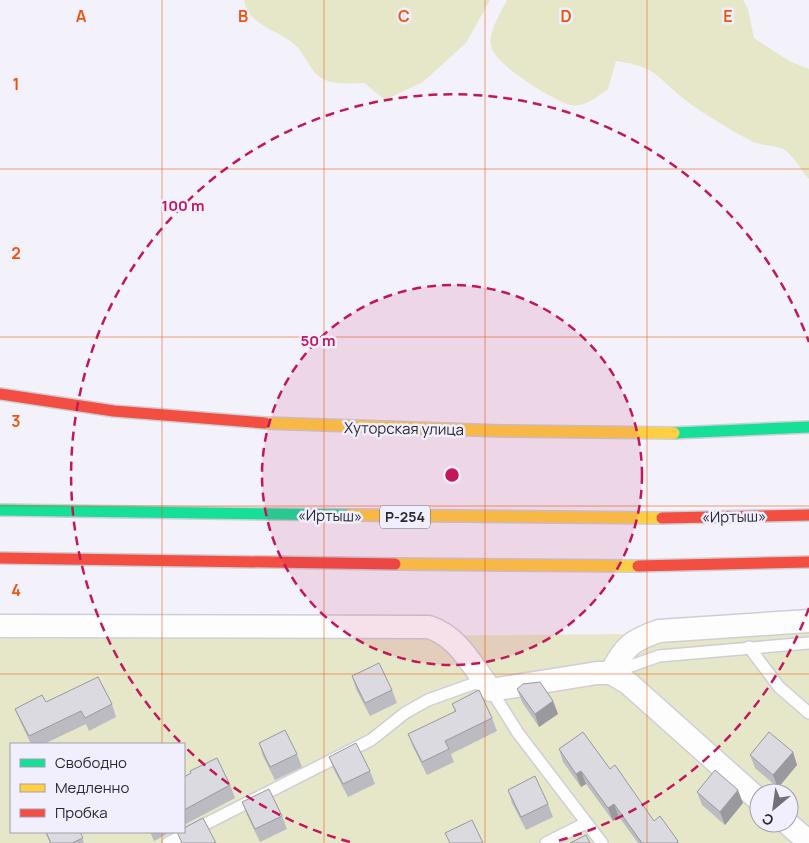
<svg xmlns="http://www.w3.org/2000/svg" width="809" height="843" viewBox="0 0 809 843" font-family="Manrope,sans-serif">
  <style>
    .green { fill: #e6e7c9; fill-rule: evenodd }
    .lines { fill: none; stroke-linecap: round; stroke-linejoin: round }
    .lane-casing { stroke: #cfced5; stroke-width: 14 }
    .street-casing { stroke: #cfced5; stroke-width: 25 }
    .fast-casing { stroke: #cfced5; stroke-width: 14 }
    .slow-casing { stroke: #cfced5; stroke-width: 14 }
    .jam-casing { stroke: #cfced5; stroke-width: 14 }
    .lane { stroke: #fdfdfe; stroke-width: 11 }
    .street { stroke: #fdfdfe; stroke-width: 22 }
    .fast { stroke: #16e098; stroke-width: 11 }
    .slow { stroke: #ffcf43; stroke-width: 11 }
    .jam { stroke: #f24e42; stroke-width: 11 }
    .wall { fill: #bcbbc2 }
    .shaded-wall { fill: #99999e }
    .building { fill: #dbdae1; stroke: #99999e }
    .grid { fill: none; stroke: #e8590c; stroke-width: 1; stroke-opacity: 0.55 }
    .ring { fill: none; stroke: #c2185b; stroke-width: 2.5; stroke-dasharray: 9 6 }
    .labels { text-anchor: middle; stroke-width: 5; stroke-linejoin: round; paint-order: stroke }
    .shield { fill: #f1eefd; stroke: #66646e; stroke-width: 1 }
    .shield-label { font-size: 14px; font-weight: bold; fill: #2b2930 }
    .street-label { font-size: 15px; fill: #2b2930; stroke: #f1eefd }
    .grid-label { font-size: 16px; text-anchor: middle; font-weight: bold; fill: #e8590c; stroke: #f1eefd; stroke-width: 5; stroke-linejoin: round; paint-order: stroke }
    .centre { fill: #c2185b; stroke: #f1eefd; stroke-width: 2.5 }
    .ring-label { font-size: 15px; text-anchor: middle; font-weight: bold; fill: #c2185b; stroke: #f1eefd; stroke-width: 5; stroke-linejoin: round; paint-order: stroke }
  </style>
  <rect width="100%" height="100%" fill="#f3f2fa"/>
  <path class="green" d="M244 0H490L466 43 423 82 385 100 364 83C351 83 338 85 325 80 309 73 307 55 295 45 279 30 248 26 244 0Z
    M507 0H743L748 9 754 38 789 61 809 69V179C800 170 796 158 785 150 777 145 765 146 756 143 741 137 696 109 684 99 654 75 657 67 616 61L608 89C597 97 584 108 570 105 552 100 495 65 491 46 488 32 501 12 507 0Z
    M809 628V843H0V639L759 633ZM11 744H184V832H11ZM759 793H789V823H759Z"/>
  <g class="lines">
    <g class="lane-casing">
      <path id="lane" d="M749 647 779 687 809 713
        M614 672 659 656 809 643
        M491 690 518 733 602 843
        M168 843 371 740 405 713 428 700 484 680
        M546 843 586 823"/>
    </g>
    <g class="street-casing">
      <path id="street" d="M0 626 429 627C459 637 472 666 491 690L597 673H611L628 683 759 800
        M611 673C624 647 632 640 659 631L809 621
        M787 823 809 842"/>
    </g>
    <g class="fast-casing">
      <path id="fast" d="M674 433 809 427
        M0 510 349 515"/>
    </g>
    <g class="slow-casing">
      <path id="slow" d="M265 423 503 431 674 433
        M349 515 662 518
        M395 564 638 566"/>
    </g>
    <g class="jam-casing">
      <path id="jam" d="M0 394 114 411 265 423
        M662 518 809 515
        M0 558 395 564
        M638 566 809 562"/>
    </g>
    <use href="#lane" class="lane"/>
    <use href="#street" class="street"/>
    <use href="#fast" class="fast"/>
    <use href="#slow" class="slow"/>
    <use href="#jam" class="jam"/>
  </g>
  <path class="wall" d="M352 676 392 690 397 703 370 716 356 689Z
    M517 689 553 701 558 714 539 727 522 702Z
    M46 702 112 704 116 717 89 731 86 724 44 744H31L20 721 15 709Z
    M452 704 492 718 497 731 451 754 454 762 427 775 413 747 408 734 455 712Z
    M259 743 297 754 302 767 275 780 263 756Z
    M559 749 610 769 654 821 678 841 679 843H638L619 817 613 821 586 784 581 787 563 762Z
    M793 752 797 765 778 788 755 768 750 755Z
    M329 757 370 771 375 784 348 797 334 770Z
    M184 777 230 785 235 798 184 825Z
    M508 790 548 804 553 817 526 830 512 803Z
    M697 792 743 803 725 825 702 805Z
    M242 802 282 816 287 829 260 842 247 815Z
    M45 832H80L84 843H50Z
    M150 832H171L154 841Z"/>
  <path class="shaded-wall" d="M553 701 558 714 539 727 535 714Z
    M793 752 797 765 778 788 773 775Z
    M581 771 586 784 581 787 576 774Z
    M738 790 743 803 725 825 720 812Z
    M614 804 619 817 613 821 608 808Z"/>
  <path class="building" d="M379 663 392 690 365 703 352 676Z
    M98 677 112 704 85 718 81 711 29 736 15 709 42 695 46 702Z
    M540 682 553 701 535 714 517 689 523 684Z
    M479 690 492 718 445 741 449 749 422 762 408 734 456 711 452 704Z
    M285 730 297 754 270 767 259 743Z
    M583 732 610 769 615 765 654 821 660 816 678 841 676 843H642L614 804 608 808 581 771 576 774 559 749Z
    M769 732 793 752 773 775 750 755Z
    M356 743 370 771 343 784 329 757Z
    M217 758 230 785 184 810V777L191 773 190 771Z
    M715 770 738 790 720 812 697 792Z
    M535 776 548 804 521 817 508 790Z
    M269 789 282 816 255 829 242 802Z
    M203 818 216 843H182L177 832H184V828Z
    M472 820 483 843H450L445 833Z
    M46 832H80L83 838 72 843H51Z
    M586 835 590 843H570Z"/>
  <path class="grid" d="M162 0V744M324 0V843M485 0V843M647 0V843M0 169H809M0 337H809M0 506H809M0 674H809M162 832V843"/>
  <circle cx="452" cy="475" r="190" fill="#c2185b" fill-opacity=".12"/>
  <g class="ring">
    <circle cx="452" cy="475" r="190"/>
    <path d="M809 608A381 381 0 0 1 554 842M350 842A381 381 0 0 1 185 747M180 742A381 381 0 1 1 809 342"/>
  </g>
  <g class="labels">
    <rect class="shield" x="380" y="505.5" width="50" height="23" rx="4"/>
    <g class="shield-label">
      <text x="405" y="522">Р-254</text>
    </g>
    <g class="street-label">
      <text transform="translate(404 429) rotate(1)" y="5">Хуторская улица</text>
      <text transform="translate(330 516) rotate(1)" y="5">«Иртыш»</text>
      <text transform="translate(734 517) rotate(-1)" y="5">«Иртыш»</text>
    </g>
  </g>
  <g class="grid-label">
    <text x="81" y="22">A</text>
    <text x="243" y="22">B</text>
    <text x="404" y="22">C</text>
    <text x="566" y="22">D</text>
    <text x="728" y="22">E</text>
    <text x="16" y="90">1</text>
    <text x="16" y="259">2</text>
    <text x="16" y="427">3</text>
    <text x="16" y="596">4</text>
  </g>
  <circle cx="452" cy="475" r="8" class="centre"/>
  <g class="ring-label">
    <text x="183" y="211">100 m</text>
    <text x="318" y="346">50 m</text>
  </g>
  <rect x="10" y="743" width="175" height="90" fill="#f1eefd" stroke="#a29fab"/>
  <rect x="20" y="759" width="25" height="8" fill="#16e098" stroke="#a29fab"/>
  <text x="55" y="768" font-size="15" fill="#2b2930">Свободно</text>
  <rect x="20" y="784" width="25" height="8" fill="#ffcf43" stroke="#a29fab"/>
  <text x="55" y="793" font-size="15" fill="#2b2930">Медленно</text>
  <rect x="20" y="809" width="25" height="8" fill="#f24e42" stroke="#a29fab"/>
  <text x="55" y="818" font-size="15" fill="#2b2930">Пробка</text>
  <g transform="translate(774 808) rotate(209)"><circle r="24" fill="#f1eefd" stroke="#a29fab"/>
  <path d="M0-4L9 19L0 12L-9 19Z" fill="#716f77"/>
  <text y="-8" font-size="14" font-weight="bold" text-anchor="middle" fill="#2b2930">С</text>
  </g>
</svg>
